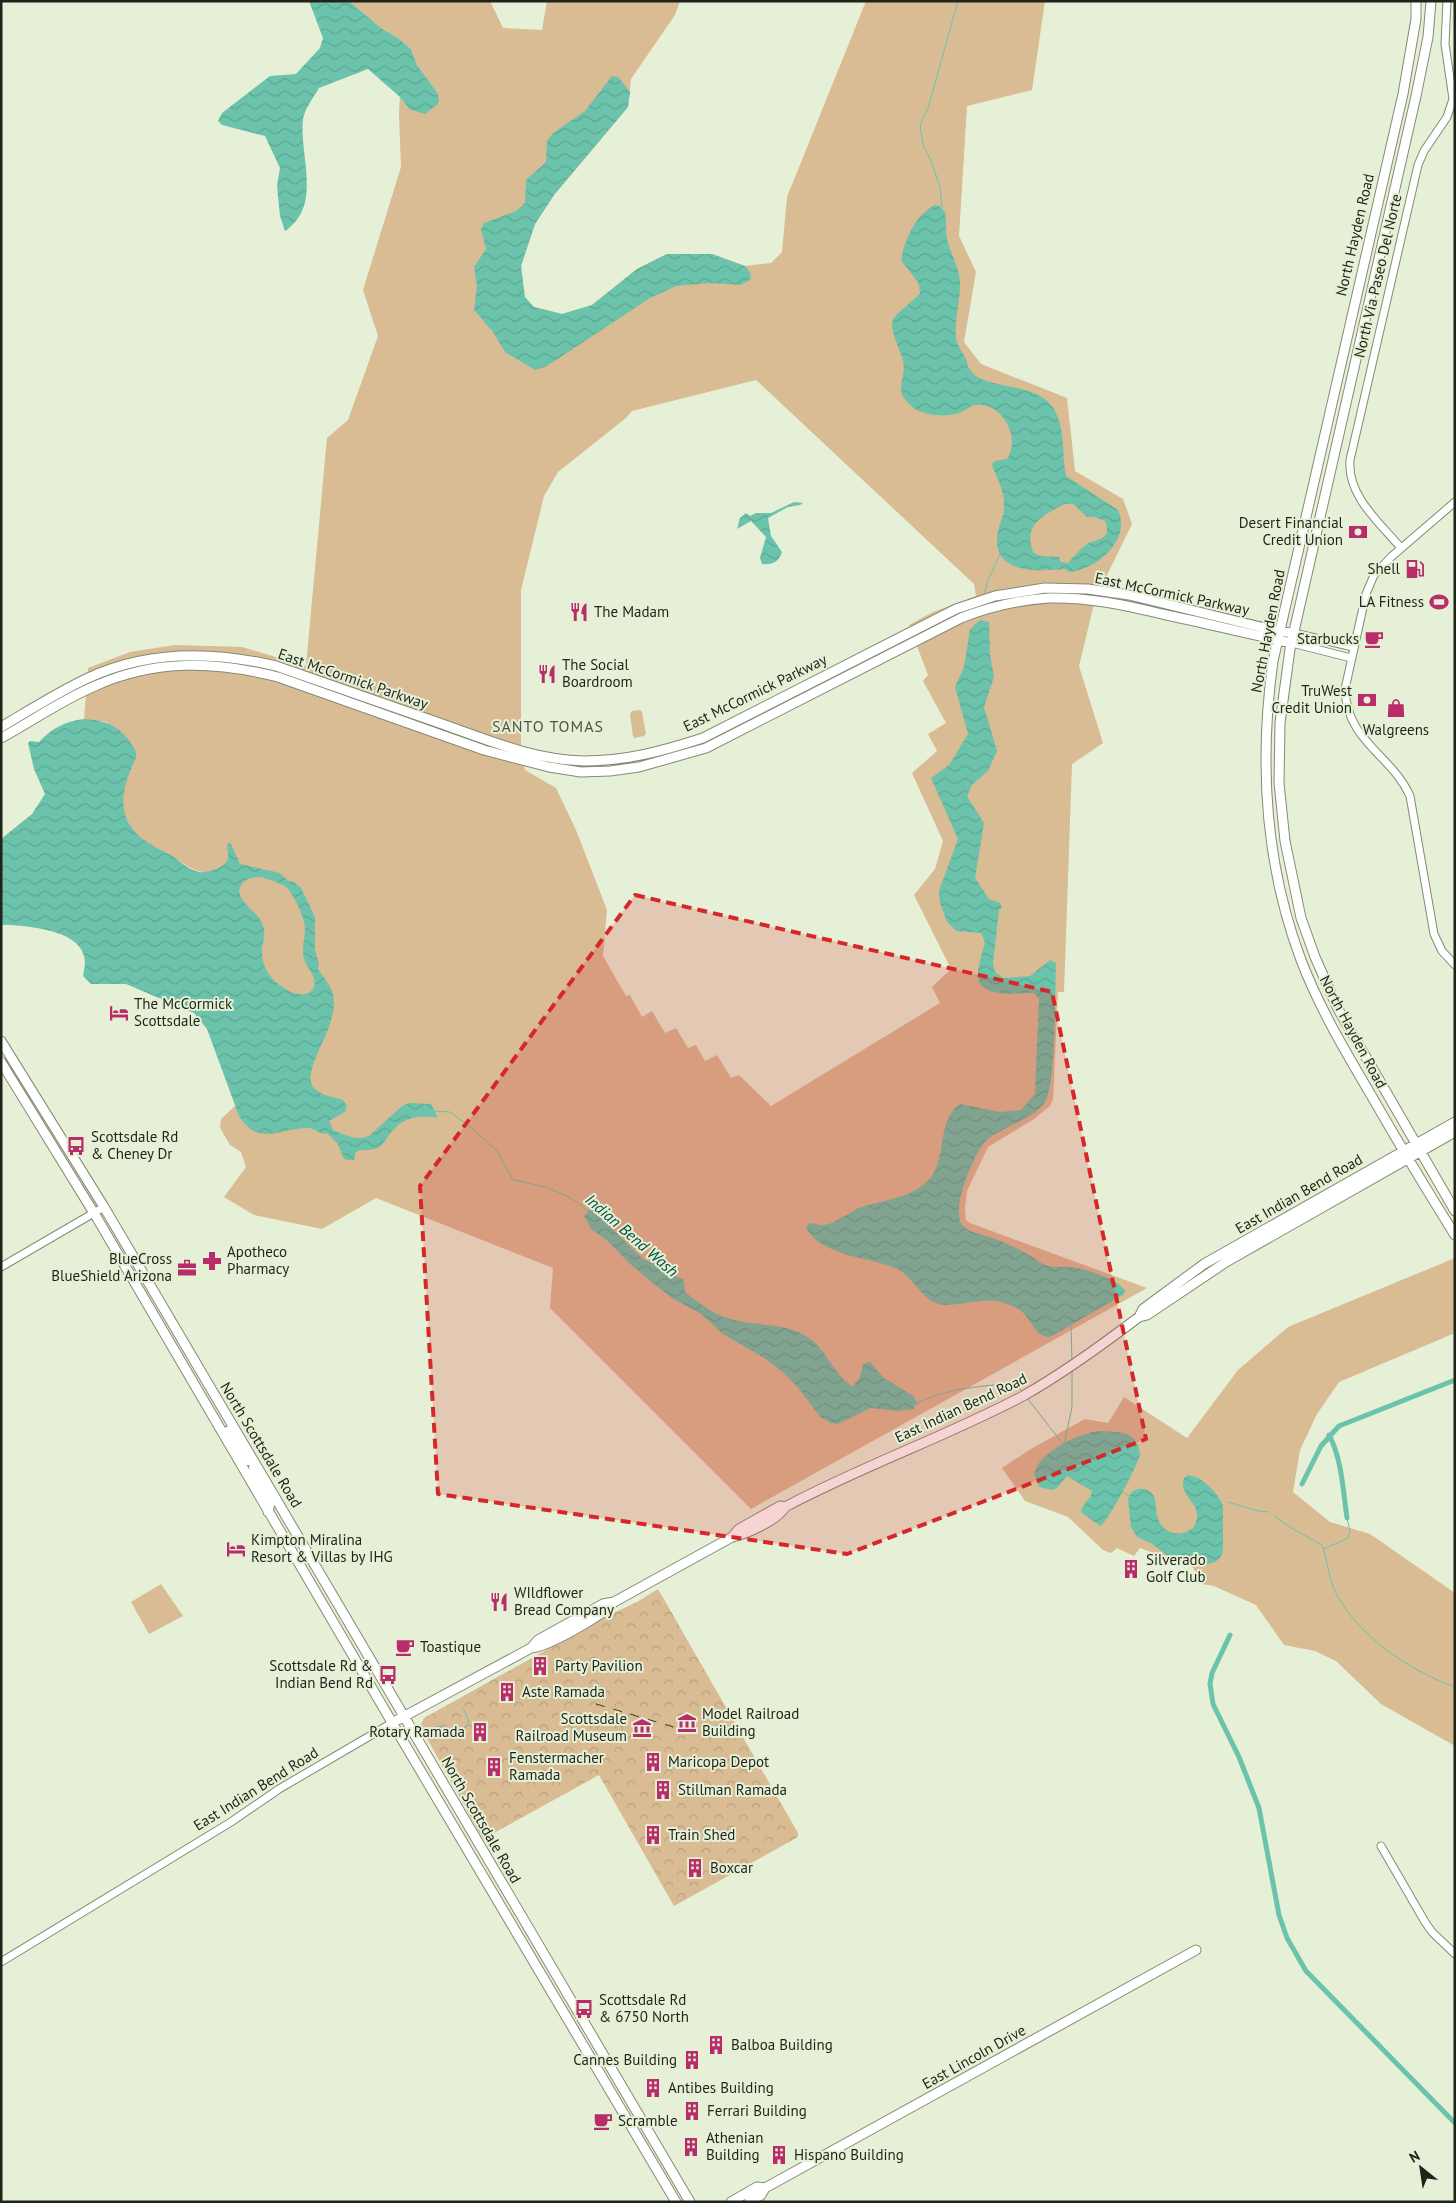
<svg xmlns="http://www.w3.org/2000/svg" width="1456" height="2203" viewBox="0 0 1456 2203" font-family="'PT Sans',sans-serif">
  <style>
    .grass { fill: #d9bb94; fill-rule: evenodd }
    .park { fill: url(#park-crowns) }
    .water { fill: url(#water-waves); fill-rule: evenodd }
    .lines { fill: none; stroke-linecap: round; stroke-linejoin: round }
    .stream { stroke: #6cc3ab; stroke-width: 1 }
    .canal { stroke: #6cc3ab; stroke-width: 5 }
    .minor-casing { stroke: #838b74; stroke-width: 9 }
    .major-casing { stroke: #838b74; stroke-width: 11 }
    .minor { stroke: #fff; stroke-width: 7 }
    .major { stroke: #fff; stroke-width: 9 }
    .rail { stroke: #3c4034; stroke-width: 1; stroke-dasharray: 9 9; stroke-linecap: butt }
    .marked { fill: #d62828; fill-opacity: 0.2; stroke: #d62828; stroke-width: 4; stroke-dasharray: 10 6; stroke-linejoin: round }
    .labels { text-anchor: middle; stroke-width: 4; stroke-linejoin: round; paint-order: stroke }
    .street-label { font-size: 15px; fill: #1f2319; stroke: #e6f0d6 }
    .poi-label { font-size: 15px; fill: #1f2319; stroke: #e6f0d6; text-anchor: start }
    .neighbourhood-label { font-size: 16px; letter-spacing: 1px; fill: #4e5641; stroke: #e6f0d6 }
    .water-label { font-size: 16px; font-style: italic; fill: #004e3f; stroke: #e6f0d6 }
  </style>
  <defs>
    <pattern id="park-crowns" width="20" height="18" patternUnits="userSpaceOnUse" patternTransform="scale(1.25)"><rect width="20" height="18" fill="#d9bb94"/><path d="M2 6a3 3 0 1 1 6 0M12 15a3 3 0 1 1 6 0" fill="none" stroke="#baa07f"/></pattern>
    <pattern id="water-waves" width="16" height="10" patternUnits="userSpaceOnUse" patternTransform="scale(1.25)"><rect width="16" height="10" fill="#6cc3ab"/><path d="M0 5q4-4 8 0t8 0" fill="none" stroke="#5da793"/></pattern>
  </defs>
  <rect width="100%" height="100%" fill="#e6f0d6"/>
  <path class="grass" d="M349 1H490L503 28 542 30 547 1H680L675 15 631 79 628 107 554 195 535 224 521 266 524 297 534 307 562 314 592 305 637 269 667 254H712L745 266 771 263 782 252 787 197 866 1H1045L1032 90 967 106 959 236 976 272 964 342 981 364 1067 398 1075 471 1123 499 1132 524 1107 575 1102 593 1093 608 1079 666 1103 743 1072 764 1064 992H1058L1053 1099 1050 1106 1034 1119 988 1147 967 1191 965 1208 966 1220 970 1223 1147 1288 751 1509 550 1308 553 1268 376 1198 322 1229 254 1215 224 1197 246 1167 241 1152 230 1145 220 1128 221 1119 281 1063 203 872 197 871C187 867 179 860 170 855 166 853 161 851 156 849 120 828 113 797 135 761L107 722 84 719 88 668 130 652 175 645 242 647 306 666 327 438 348 420 378 336 363 290 401 167 399 114 400 97 409 109 437 92 417 65 411 49 398 38 381 28ZM756 380 974 584 976 596 933 612 909 625 928 675 923 681 946 723 928 734 937 751 912 773 943 841 935 869 914 895 951 969 932 987 940 1003 771 1106 739 1075 731 1078 717 1055 705 1061 696 1045 688 1048 676 1028 665 1033 652 1011 642 1017 630 995 626 996 603 956 607 910 576 830 556 788 525 770 521 745V590L544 496 558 472 626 418 632 411Z
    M640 710 642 712 646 734 644 736 634 738 633 736 630 714 632 711Z
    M1455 1258V1333L1339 1382 1317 1414 1300 1450 1293 1492 1330 1522 1370 1534 1455 1593V1746L1381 1704 1336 1661 1315 1651 1284 1645 1256 1605 1214 1586 1190 1582 1196 1572 1192 1567 1140 1548 1134 1556 1117 1548 1111 1553 1103 1550 1068 1517 1025 1501 1002 1468 1029 1450 1085 1419 1108 1423 1124 1397 1187 1438 1238 1370 1288 1327Z
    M161 1584 183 1616 149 1634 131 1602Z"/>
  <path class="park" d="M658 1589 798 1833V1837L674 1906 599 1775 483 1839 420 1726 424 1718 607 1616 637 1602Z"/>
  <path class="water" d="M309 1H349L381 28 398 38 411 49 417 65 437 92 439 99 438 104 425 114 409 109 400 97 368 69 319 88C314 97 305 108 303 119 299 157 323 205 285 231L280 216 277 186 280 168 265 136 222 125 218 121 222 113 270 76 296 74 320 48 323 38Z
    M612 76 619 78 630 92 628 107 554 195 535 224 521 266 525 297 534 307 562 314 592 305 637 269 667 254H712L745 266 750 272 751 279 741 285 709 283 676 286 650 298 547 366 535 370 505 352 493 332 474 310 477 286 474 267 486 249 481 229 484 223 516 211 525 203 526 180 546 162 547 141 553 133 585 111Z
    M935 205 939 206 945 212C947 221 945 230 947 239 951 255 960 268 960 284 960 303 954 320 956 339 958 349 968 357 968 367 971 371 975 376 979 378 1004 390 1044 384 1057 415 1065 434 1062 457 1066 476L1118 510C1132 540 1096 570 1069 572L1065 569C1041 571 996 575 997 539 997 527 1005 516 1004 505 1004 486 996 479 992 464L995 461 1007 459C1013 450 1013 440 1010 430 1005 415 989 400 972 406 968 408 964 411 959 413 948 417 928 416 917 410 887 390 910 379 902 357 885 313 889 323 920 294L919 284 901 260C905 240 914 216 935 205ZM1064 504H1073L1087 517H1095L1105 521C1113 541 1096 538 1086 545 1079 550 1073 557 1068 563L1061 562 1059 557 1040 556 1033 552C1023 524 1043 516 1064 504Z
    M794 502 803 503 800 505 788 507 768 518 771 536 782 552C779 562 772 565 762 564L760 558 766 537 751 521 737 529 740 518 746 513 750 516 756 513H771Z
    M980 620 989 622 990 654 994 677 984 707 997 751 988 771 972 785 967 796 984 823 975 878 989 899 1000 903 1002 908 999 910 993 963 995 972 1003 978 1030 976 1050 960 1056 963C1055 989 1056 1085 1045 1102 1032 1121 1000 1127 985 1142 973 1156 952 1207 961 1223 967 1234 988 1235 998 1240 1009 1245 1019 1249 1029 1255 1035 1258 1040 1263 1045 1265 1054 1268 1063 1266 1072 1267 1083 1268 1121 1280 1125 1291L1123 1295 1050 1337C1036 1338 1031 1319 1021 1311 1016 1307 1006 1303 1000 1302 982 1297 953 1308 939 1304 920 1299 913 1275 895 1268 869 1257 821 1256 806 1228L809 1223C814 1223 819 1226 824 1225 838 1223 849 1211 862 1207 886 1199 917 1198 933 1174 946 1154 938 1118 960 1104L1000 1112 1021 1110 1035 1094 1039 998 1034 993C1018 993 981 999 978 977 977 966 983 952 985 942L981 933 956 931 947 922 940 903 939 891 958 839 931 778 949 765 968 734 955 687 964 667 970 629Z
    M84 719C107 720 122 727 134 748 139 756 134 761 131 769 113 811 127 835 167 853 178 858 187 870 199 872 208 873 226 868 228 858 229 852 226 848 228 843L231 844 240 864 280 873 288 881 294 882 301 888 315 917V950L319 964 318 969C323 977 329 983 332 991 344 1024 296 1072 315 1089 322 1096 334 1097 343 1100L347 1106 345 1112 329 1121 333 1130C346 1135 355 1141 369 1136L402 1106 409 1103 431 1104 438 1118C418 1114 401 1118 389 1135 385 1140 384 1144 379 1147 372 1152 363 1148 356 1152L354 1160H346L343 1157 338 1144 327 1133C320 1135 316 1129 309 1128 281 1127 259 1148 239 1116L207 1029 194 1013 126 984H91L83 976C84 970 86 963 84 956 78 929 23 925 1 925V839L32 814 45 794 34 769 28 743 30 741 39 742C52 728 66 721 84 719ZM261 877C269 879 276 882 283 885 292 889 305 918 305 928 305 939 301 949 304 959 307 969 323 982 309 993 300 996 292 993 284 988 270 980 261 966 262 949 263 941 266 934 263 926 259 912 241 905 239 891 242 879 250 877 261 877Z
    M591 1208 643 1259 658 1265 665 1262 669 1264 672 1274 684 1280 685 1292C697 1301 710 1312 724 1317 751 1327 782 1321 806 1336 826 1347 836 1379 853 1386L860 1377 863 1364 870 1362 884 1378 913 1396 919 1405 915 1404 914 1409 897 1411 871 1408 838 1424 831 1423 820 1417 800 1390 784 1373 764 1358 723 1334 701 1314 670 1297 630 1264 608 1241 591 1229 584 1216Z
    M1098 1431C1109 1432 1126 1430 1134 1439 1137 1442 1140 1450 1140 1454 1139 1463 1107 1524 1100 1526L1081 1512C1082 1503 1092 1499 1092 1491L1067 1476 1057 1488 1052 1490 1039 1487 1034 1474C1039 1452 1077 1434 1098 1431Z
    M1188 1475C1202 1476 1219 1494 1223 1506V1551C1220 1562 1212 1565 1201 1563L1200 1560 1168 1556 1151 1543 1137 1537 1131 1527 1128 1499C1131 1494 1133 1489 1139 1489 1145 1488 1150 1490 1153 1495 1157 1501 1155 1508 1157 1515 1161 1533 1178 1539 1193 1528 1208 1504 1177 1498 1184 1478Z"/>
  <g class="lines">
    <path class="stream" d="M942 208 940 187 932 163 923 145 920 125 928 108 958 1
      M984 595 987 583 1001 552
      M433 1111 450 1112 473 1129 497 1151 513 1180C541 1185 568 1192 589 1212
      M1071 1326 1072 1362
      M1027 1398 1063 1444
      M917 1403C948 1388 982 1386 1016 1383L1023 1393
      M1064 1444 1072 1407V1371
      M1120 1491 1130 1496
      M1228 1502 1258 1511 1269 1512
      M1274 1516 1290 1527 1322 1545C1328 1561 1328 1578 1336 1593 1357 1635 1411 1672 1455 1687
      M1324 1549 1348 1538 1350 1531 1347 1518
      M425 1733 438 1726 453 1731H462L469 1722 463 1708"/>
    <path class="canal" d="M1329 1435C1342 1459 1343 1491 1347 1518
      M1302 1484 1321 1446 1339 1426 1455 1380
      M1230 1635 1212 1673 1210 1684 1213 1704 1239 1757 1259 1808 1279 1915 1287 1938 1306 1971 1455 2123"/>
    <g class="minor-casing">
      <path id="minor" d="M1455 502 1391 557 1374 575 1366 594 1345 689C1347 742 1391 754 1410 796L1434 934 1442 951 1455 965
        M1401 548C1380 523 1347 496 1350 460L1418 165 1424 151 1447 117 1453 99 1445 44 1447 1
        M1294 633 1353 647
        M1292 643 1351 658
        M1 1267 104 1207
        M1381 1846 1425 1922 1432 1932 1455 1954
        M1 1962 231 1822 279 1789 392 1723"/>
    </g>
    <g class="major-casing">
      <path id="major" d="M1416 1V19L1403 94 1273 661C1259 762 1265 864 1301 960 1319 1007 1345 1051 1371 1095 1398 1142 1426 1189 1455 1235
        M1431 1 1428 37 1416 96 1290 649 1280 723 1279 783 1285 841 1301 918 1315 957 1338 1009 1455 1211
        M1 727C30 710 58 692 88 678 148 650 213 651 276 666 332 685 388 705 445 725 490 741 535 760 584 761 626 761 663 751 703 738L956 609 995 596 1045 588 1088 589 1129 595 1273 630 1294 633
        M1 738C32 721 62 700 95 686 155 659 215 661 278 677L484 750 549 767 581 772 610 771 639 767 706 748 961 618C989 607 1019 600 1049 598 1088 597 1125 605 1162 614 1205 623 1248 634 1292 643
        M1 1041 104 1207 690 2202
        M1 1062 97 1218 397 1731 676 2202
        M1139 1317 1143 1309 1204 1264 1455 1122
        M228 1431 246 1460 254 1462
        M254 1462C251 1478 262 1490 270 1503L268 1512
        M732 1537 739 1529 780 1506 785 1507C862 1466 945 1437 1023 1396 1064 1373 1102 1345 1139 1317L1147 1315 1226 1262 1455 1132
        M531 1648C547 1647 604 1615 614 1602
        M392 1723 531 1648 538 1640 603 1604 614 1602 732 1537C746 1534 778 1520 785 1507
        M731 2202 757 2187 765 2188 1196 1950
        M749 2202 761 2195 765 2188"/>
    </g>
    <use href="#minor" class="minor"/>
    <use href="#major" class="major"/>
    <path class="rail" d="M596 1704 677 1728"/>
  </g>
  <path class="marked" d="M635 895 1052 992 1146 1439 847 1554 438 1494 420 1186Z"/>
  <defs>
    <g id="bank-bare" transform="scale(1.5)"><path d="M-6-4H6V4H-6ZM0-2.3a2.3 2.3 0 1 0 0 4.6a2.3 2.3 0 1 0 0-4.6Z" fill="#b82d69" stroke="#e6f0d6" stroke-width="2.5" paint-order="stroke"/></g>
    <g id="fuel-bare" transform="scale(1.5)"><path d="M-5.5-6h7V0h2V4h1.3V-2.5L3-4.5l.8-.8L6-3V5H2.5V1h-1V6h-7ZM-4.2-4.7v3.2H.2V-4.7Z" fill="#b82d69" stroke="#e6f0d6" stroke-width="2.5" paint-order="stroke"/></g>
    <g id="stadium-bare" transform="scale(1.5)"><path d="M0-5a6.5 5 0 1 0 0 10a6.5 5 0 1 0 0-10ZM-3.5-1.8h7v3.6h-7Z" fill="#b82d69" stroke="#e6f0d6" stroke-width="2.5" paint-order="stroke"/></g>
    <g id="restaurant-bare" transform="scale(1.5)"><path d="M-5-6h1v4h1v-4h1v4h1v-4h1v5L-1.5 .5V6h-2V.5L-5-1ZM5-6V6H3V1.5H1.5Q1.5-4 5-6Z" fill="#b82d69" stroke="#e6f0d6" stroke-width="2.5" paint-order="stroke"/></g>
    <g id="cafe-bare" transform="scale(1.5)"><path d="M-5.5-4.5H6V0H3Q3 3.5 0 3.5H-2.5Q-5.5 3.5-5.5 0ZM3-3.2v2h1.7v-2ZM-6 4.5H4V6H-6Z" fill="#b82d69" stroke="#e6f0d6" stroke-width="2.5" paint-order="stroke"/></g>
    <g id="shop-bare" transform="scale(1.5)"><path d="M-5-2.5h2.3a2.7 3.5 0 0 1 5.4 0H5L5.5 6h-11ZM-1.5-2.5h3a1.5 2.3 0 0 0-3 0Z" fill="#b82d69" stroke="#e6f0d6" stroke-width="2.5" paint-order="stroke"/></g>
    <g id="hotel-bare" transform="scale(1.5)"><path d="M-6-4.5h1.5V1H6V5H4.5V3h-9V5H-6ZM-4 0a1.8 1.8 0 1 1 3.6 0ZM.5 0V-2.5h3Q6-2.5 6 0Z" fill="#b82d69" stroke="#e6f0d6" stroke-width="2.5" paint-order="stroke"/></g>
    <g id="bus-bare" transform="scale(1.5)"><path d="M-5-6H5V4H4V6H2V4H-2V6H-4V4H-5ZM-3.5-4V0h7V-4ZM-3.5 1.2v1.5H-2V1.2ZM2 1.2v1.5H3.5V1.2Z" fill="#b82d69" stroke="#e6f0d6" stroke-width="2.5" paint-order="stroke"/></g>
    <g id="pharmacy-bare" transform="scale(1.5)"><path d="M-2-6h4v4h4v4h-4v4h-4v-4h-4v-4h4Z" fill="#b82d69" stroke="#e6f0d6" stroke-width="2.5" paint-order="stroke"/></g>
    <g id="office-bare" transform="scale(1.5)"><path d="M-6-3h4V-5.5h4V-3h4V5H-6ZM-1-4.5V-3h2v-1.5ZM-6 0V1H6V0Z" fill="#b82d69" stroke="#e6f0d6" stroke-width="2.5" paint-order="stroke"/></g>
    <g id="building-bare" transform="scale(1.5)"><path d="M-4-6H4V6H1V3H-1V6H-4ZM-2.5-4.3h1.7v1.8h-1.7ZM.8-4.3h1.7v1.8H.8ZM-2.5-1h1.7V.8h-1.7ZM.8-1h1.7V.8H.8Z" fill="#b82d69" stroke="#e6f0d6" stroke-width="2.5" paint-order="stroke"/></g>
    <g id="museum-bare" transform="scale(1.5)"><path d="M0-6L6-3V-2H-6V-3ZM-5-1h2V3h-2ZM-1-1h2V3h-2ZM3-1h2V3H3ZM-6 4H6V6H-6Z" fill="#b82d69" stroke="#e6f0d6" stroke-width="2.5" paint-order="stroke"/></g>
  </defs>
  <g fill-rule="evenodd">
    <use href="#bank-bare" x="1358" y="532"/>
    <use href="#fuel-bare" x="1415" y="569"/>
    <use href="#stadium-bare" x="1439" y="602"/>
    <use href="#restaurant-bare" x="579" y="612"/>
    <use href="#cafe-bare" x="1374" y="639"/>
    <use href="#restaurant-bare" x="547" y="674"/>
    <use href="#bank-bare" x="1367" y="700"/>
    <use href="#shop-bare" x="1396" y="708"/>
    <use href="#hotel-bare" x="119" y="1013"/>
    <use href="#bus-bare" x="76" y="1146"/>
    <use href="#pharmacy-bare" x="212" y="1261"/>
    <use href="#office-bare" x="187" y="1268"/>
    <use href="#hotel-bare" x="236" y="1549"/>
    <use href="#building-bare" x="1131" y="1569"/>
    <use href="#restaurant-bare" x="499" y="1602"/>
    <use href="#cafe-bare" x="405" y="1647"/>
    <use href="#building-bare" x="540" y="1666"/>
    <use href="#bus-bare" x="388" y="1675"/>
    <use href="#building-bare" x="507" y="1692"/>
    <use href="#museum-bare" x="687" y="1723"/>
    <use href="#museum-bare" x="642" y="1728"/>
    <use href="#building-bare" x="480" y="1732"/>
    <use href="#building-bare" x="653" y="1762"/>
    <use href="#building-bare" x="494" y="1767"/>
    <use href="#building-bare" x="663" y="1790"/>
    <use href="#building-bare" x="653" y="1835"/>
    <use href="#building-bare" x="695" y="1868"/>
    <use href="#bus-bare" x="584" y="2009"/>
    <use href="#building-bare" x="716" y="2045"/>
    <use href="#building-bare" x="692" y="2060"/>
    <use href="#building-bare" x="653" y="2088"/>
    <use href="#building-bare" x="692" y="2111"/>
    <use href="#cafe-bare" x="603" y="2121"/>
    <use href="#building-bare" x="691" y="2147"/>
    <use href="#building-bare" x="779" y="2155"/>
  </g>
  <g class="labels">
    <g class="street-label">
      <text transform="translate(1355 235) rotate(-77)" y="5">North Hayden Road</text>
      <text transform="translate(1378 276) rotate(-77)" y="5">North Via Paseo Del Norte</text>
      <text transform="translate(1172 594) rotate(12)" y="5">East McCormick Parkway</text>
      <text transform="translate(1268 631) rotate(-79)" y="5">North Hayden Road</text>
      <text transform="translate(353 679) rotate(19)" y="5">East McCormick Parkway</text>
      <text transform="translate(755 693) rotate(-26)" y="5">East McCormick Parkway</text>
      <text transform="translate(1353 1032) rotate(62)" y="5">North Hayden Road</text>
      <text transform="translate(1299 1194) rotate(-30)" y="5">East Indian Bend Road</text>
      <text transform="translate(961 1408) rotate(-25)" y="5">East Indian Bend Road</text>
      <text transform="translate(261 1445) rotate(59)" y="5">North Scottsdale Road</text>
      <text transform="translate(256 1789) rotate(-32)" y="5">East Indian Bend Road</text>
      <text transform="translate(481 1820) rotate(60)" y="5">North Scottsdale Road</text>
      <text transform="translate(974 2057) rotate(-29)" y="5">East Lincoln Drive</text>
    </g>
    <g class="poi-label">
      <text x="1343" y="528" text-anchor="end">Desert Financial<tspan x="1343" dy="17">Credit Union</tspan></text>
      <text x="1400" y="574" text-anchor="end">Shell</text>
      <text x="1424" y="607" text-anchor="end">LA Fitness</text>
      <text x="594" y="617">The Madam</text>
      <text x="1359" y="644" text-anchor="end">Starbucks</text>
      <text x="562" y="670">The Social<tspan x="562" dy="17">Boardroom</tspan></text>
      <text x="1352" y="696" text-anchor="end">TruWest<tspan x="1352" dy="17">Credit Union</tspan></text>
      <text x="1396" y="735" text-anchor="middle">Walgreens</text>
      <text x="134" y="1009">The McCormick<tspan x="134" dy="17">Scottsdale</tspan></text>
      <text x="91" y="1142">Scottsdale Rd<tspan x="91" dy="17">&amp; Cheney Dr</tspan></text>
      <text x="227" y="1257">Apotheco<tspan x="227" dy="17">Pharmacy</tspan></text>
      <text x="172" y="1264" text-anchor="end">BlueCross<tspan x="172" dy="17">BlueShield Arizona</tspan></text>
      <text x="251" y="1545">Kimpton Miralina<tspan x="251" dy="17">Resort &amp; Villas by IHG</tspan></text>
      <text x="1146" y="1565">Silverado<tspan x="1146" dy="17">Golf Club</tspan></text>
      <text x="514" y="1598">WIldflower<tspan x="514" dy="17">Bread Company</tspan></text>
      <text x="420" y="1652">Toastique</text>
      <text x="373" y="1671" text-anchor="end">Scottsdale Rd &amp;<tspan x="373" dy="17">Indian Bend Rd</tspan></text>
      <text x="555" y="1671">Party Pavilion</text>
      <text x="522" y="1697">Aste Ramada</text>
      <text x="702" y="1719">Model Railroad<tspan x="702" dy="17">Building</tspan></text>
      <text x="627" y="1724" text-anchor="end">Scottsdale<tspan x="627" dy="17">Railroad Museum</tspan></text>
      <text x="465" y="1737" text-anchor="end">Rotary Ramada</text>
      <text x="509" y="1763">Fenstermacher<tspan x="509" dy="17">Ramada</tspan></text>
      <text x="668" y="1767">Maricopa Depot</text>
      <text x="678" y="1795">Stillman Ramada</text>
      <text x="668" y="1840">Train Shed</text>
      <text x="710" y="1873">Boxcar</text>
      <text x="599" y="2005">Scottsdale Rd<tspan x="599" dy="17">&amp; 6750 North</tspan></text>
      <text x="731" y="2050">Balboa Building</text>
      <text x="677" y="2065" text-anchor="end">Cannes Building</text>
      <text x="668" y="2093">Antibes Building</text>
      <text x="707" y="2116">Ferrari Building</text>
      <text x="618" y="2126">Scramble</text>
      <text x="706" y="2143">Athenian<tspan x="706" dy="17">Building</tspan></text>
      <text x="794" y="2160">Hispano Building</text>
    </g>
    <g class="neighbourhood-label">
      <text x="548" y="732">SANTO TOMAS</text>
    </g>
    <g class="water-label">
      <text transform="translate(632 1235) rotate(41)" y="6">Indian Bend Wash</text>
    </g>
  </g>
  <rect width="1456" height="2203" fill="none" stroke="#1f2319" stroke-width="5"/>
  <g transform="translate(1421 2168) rotate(330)" stroke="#e6f0d6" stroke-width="4" paint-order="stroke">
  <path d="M0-4L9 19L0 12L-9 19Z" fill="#1f2319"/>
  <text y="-8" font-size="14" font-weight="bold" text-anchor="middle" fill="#1f2319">N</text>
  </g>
</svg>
